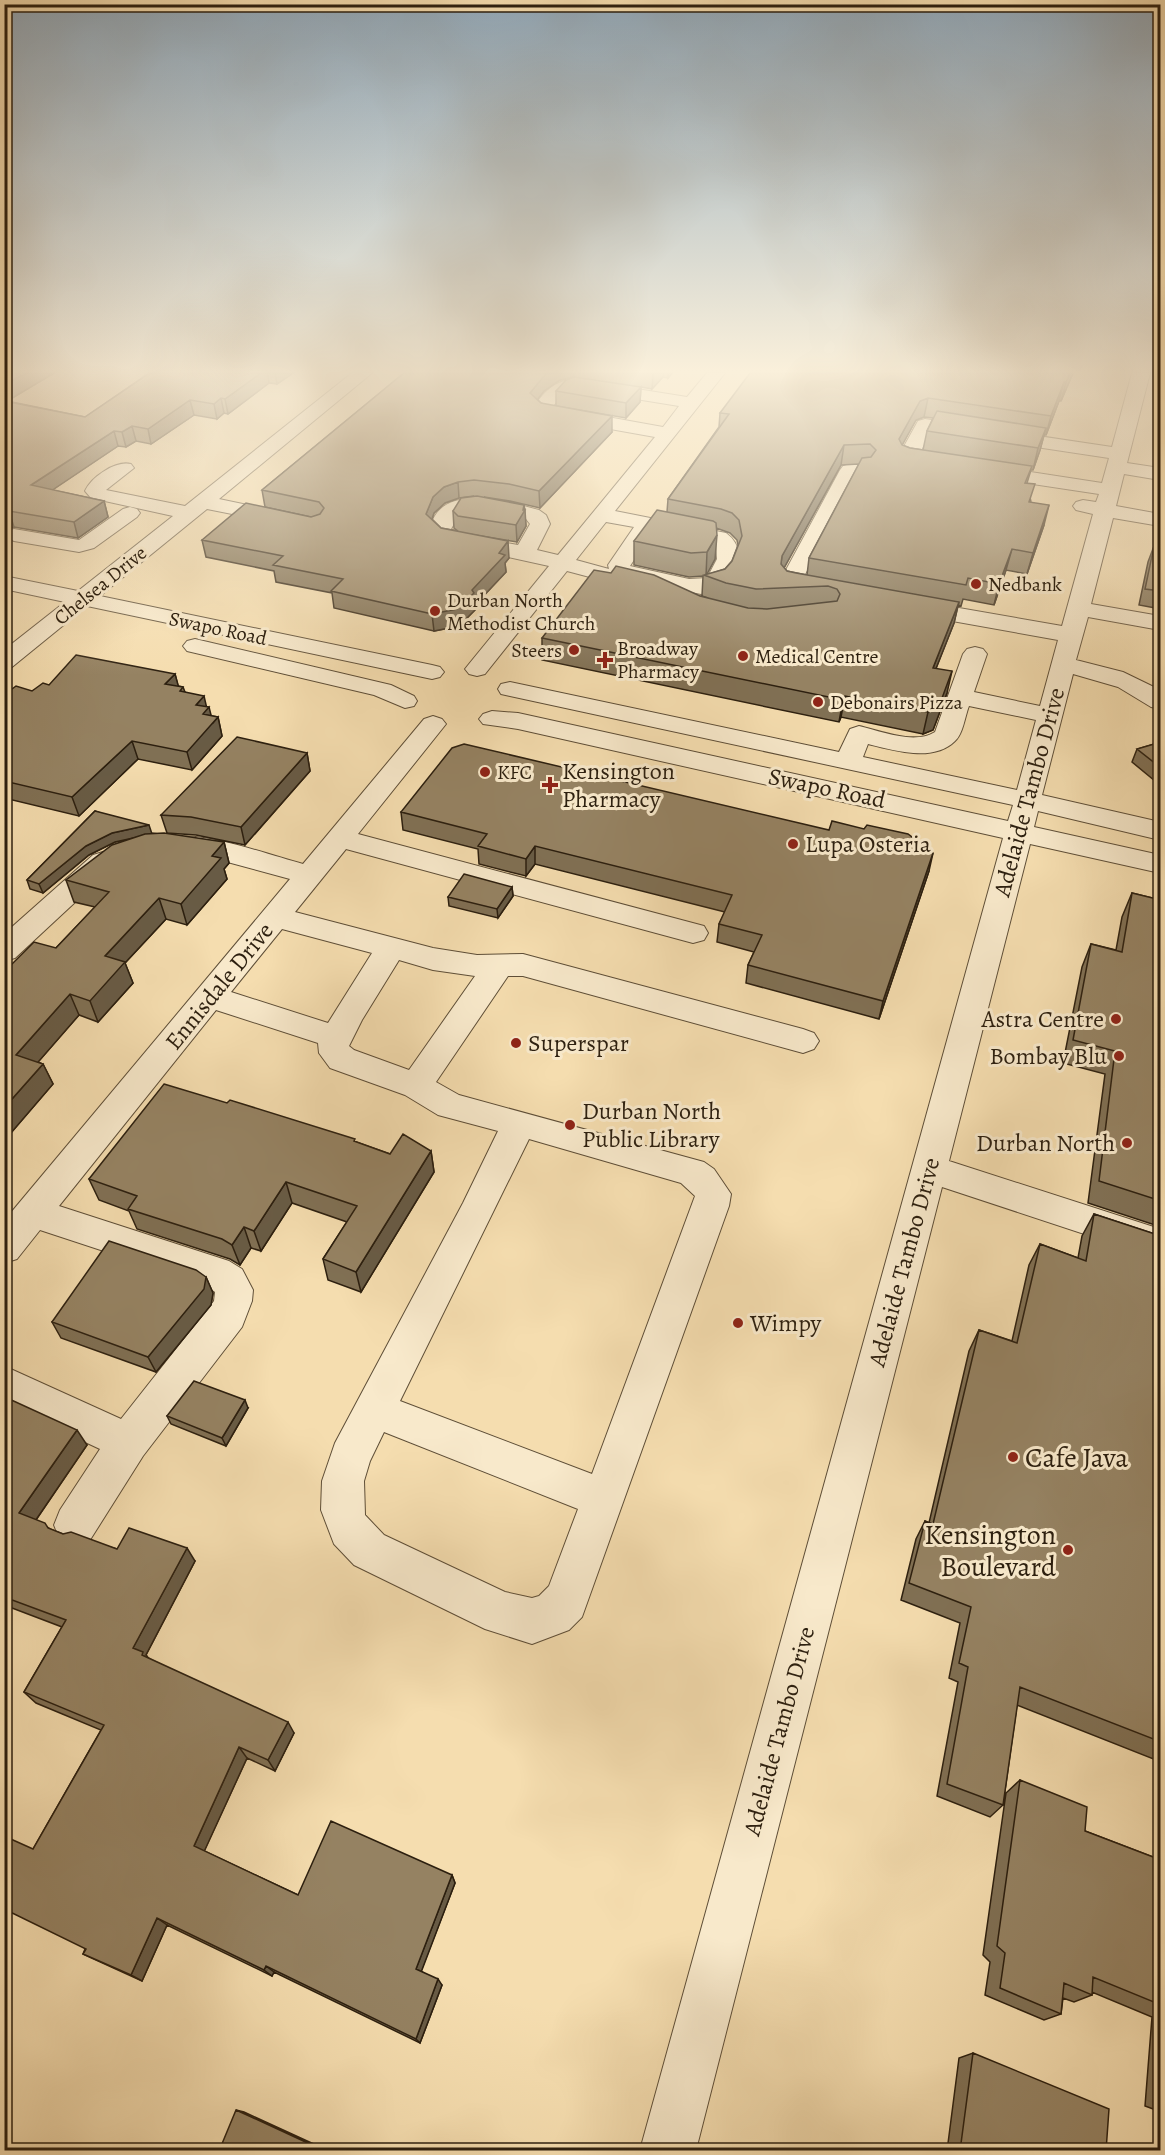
<svg xmlns="http://www.w3.org/2000/svg" width="1165" height="2155" viewBox="0 0 1165 2155" font-family="Alegreya,serif">
  <style>
    .lines { fill: none; stroke-linecap: round; stroke-linejoin: round }
    .minor-casing { stroke: #5e4e37; stroke-width: 2 }
    .minor { fill: #f8e9cb; fill-rule: evenodd }
    .wall { fill: #807054; stroke: #2c1f0f; stroke-width: 1.5; fill-rule: evenodd }
    .shaded-wall { fill: #685b45; stroke: #2c1f0f; stroke-width: 1.5 }
    .building { fill: #958262; stroke: #2c1f0f; stroke-width: 1.5 }
    .poi-dot { fill: #8f2418; stroke: #f8e9cb; stroke-width: 2 }
    .labels { text-anchor: middle; stroke-width: 6; stroke-linejoin: round; paint-order: stroke }
    .far-poi-label { font-size: 20px; fill: #2c1f0f; stroke: #f8e9cb; text-anchor: start }
    .far-street-label { font-size: 20px; fill: #2c1f0f; stroke: #f8e9cb }
    .poi-label { font-size: 24px; fill: #2c1f0f; stroke: #f8e9cb; text-anchor: start }
    .street-label { font-size: 24px; fill: #2c1f0f; stroke: #f8e9cb }
    .near-poi-label { font-size: 28px; fill: #2c1f0f; stroke: #f8e9cb; text-anchor: start }
  </style>
  <rect width="100%" height="100%" fill="#f5ddaf"/>
  <filter id="stains"><feTurbulence type="fractalNoise" baseFrequency=".00333" numOctaves="4"/><feColorMatrix values="0 0 0 0 .2 0 0 0 0 .09 0 0 0 0 .02 0 0 0 .5 -.17"/></filter>
  <radialGradient id="worn" r=".72"><stop offset=".6" stop-color="#630" stop-opacity="0"/><stop offset="1" stop-color="#630" stop-opacity=".3"/></radialGradient>
  <g class="lines">
    <g class="minor-casing">
      <path id="minor" d="M352 373H372L219 499 290 514 293 518 290 522 283 524 207 509 100 596 432 665 440 667 444 672 440 677 432 679 87 606 12 667 4 669V650L65 602 4 589V576L78 591 173 516 91 498 85 491C91 477 116 460 131 464L134 468 106 490 185 506Z
        M707 373H725L615 511 726 533C748 549 735 570 723 588L701 594 646 583 643 587 635 589 567 571 485 674 477 676 469 674 465 669 469 664 549 566 448 544 437 539 430 530C438 481 507 502 539 510L546 515 550 524 537 550 558 555 655 437 543 417 533 408C544 392 554 381 574 379L687 397ZM574 389 679 406 663 427 552 407 565 393ZM478 510 526 519 530 524 518 545 463 536 451 529 461 512ZM606 522 634 527 608 565 609 569 576 560ZM653 531 712 542 716 545 717 559 707 578 689 579 630 566Z
        M1132 373H1150L1127 463 1160 468V480L1124 474 1116 506 1160 514V526L1113 518 1091 604 1160 616V630L1088 617 1076 660 1123 672 1158 689 1160 691V709L1151 707 1118 687 1073 674 1042 795 1160 822V840L1038 811 1034 827 1160 855V873L1030 844 949 1161 1160 1229V1259L942 1187 696 2150H640L1003 838 518 729 483 724 479 719 483 714 492 711 518 713 1008 821 1013 805 510 696 501 694 498 689 501 684 510 682 839 752 850 729 859 726C881 731 914 745 935 732L963 654 967 649 975 647 983 649 987 654 974 692 1040 706 1058 640 913 614 905 612 902 607 905 602 913 600 1062 626 1093 514 1076 510 1073 506 1076 502 1083 500 1096 502 1099 494 907 465 900 463 897 459 918 421 925 419 1112 447ZM931 431 1109 458 1102 483 919 455ZM969 706 1036 720 1017 790 863 757 868 744C893 750 933 763 955 741 963 734 965 716 969 706Z
        M850 464 867 466 870 470 867 474 857 476 802 580 832 586 835 591 832 596 824 598 786 590 780 581 840 470 843 466Z
        M130 507 137 509 140 513 137 517 94 548 79 552 14 541 4 536 7 531 14 529 79 540 123 509Z
        M195 639 391 685 414 696 417 701 414 706 405 708 374 695 187 651 183 646 187 641Z
        M433 716 442 719 446 724 358 834 704 926 708 933 704 940 693 943 346 849 295 912 433 948 477 955 523 954 803 1029 814 1033 819 1041 814 1049 803 1053 523 976H508L436 1082 459 1095 704 1162 714 1169 731 1194 729 1206 582 1617 569 1630 532 1644 485 1629 354 1565 334 1544 321 1510 322 1481 335 1443 463 1203 498 1131 438 1115 405 1095 330 1068 319 1053 318 1043 216 1010 59 1206 229 1261 242 1269 253 1290 252 1301 242 1327 143 1456 90 1540 75 1546 60 1540 54 1525 60 1510 100 1449 4 1404V1366L121 1419 214 1301 215 1292 204 1284 40 1230 17 1259 4 1263V1221L290 879 220 860 173 850 169 844 173 838C202 830 272 856 303 864L424 719ZM282 929 372 953 328 1023 231 992ZM399 960 433 970 475 976 409 1070 354 1050 349 1046 362 1020ZM529 1139 681 1183 695 1196 592 1474 400 1401ZM384 1432 578 1509 549 1586 539 1596 532 1598 505 1592 384 1535 365 1515 364 1481 370 1461Z
        M103 852 113 855 117 861 113 867 15 958 4 961V934L93 855Z"/>
    </g>
    <use href="#minor" class="minor"/>
  </g>
  <path class="wall" d="M4 373H54L7 401 85 417 149 373H148H293L277 384 269 383 228 414 224 413 217 419 194 415 151 444 136 441 126 447 118 446 52 490 104 501 108 517 78 538 14 527 7 529 4 528Z
    M404 373H672L668 378 663 377 652 389 641 387 640 402 626 418 556 406V391L574 377 560 380 544 391 537 399 541 403 612 432 540 508 510 501 484 497 524 505 526 526 517 542 469 534 509 558 505 563 506 572 475 605V610L459 626 434 631 334 608 332 593 276 582 274 571 206 557 202 540 311 517 265 507 262 490ZM474 496 453 511 454 528 458 531 441 528 432 519 434 513 445 503 459 498Z
    M1073 373 1061 401H1059L1046 435H1044L1040 450 1033 470H1031L1027 483 1031 502 1044 525 1027 574 1006 570 994 605 963 599 961 606 958 605 954 623 936 668 947 693 933 730 923 734 841 717 839 722 542 660V638L700 596 708 598 702 596 703 576 689 577 634 565V541L667 512 668 499 719 427 720 413ZM924 417 933 418 927 431 923 450 910 448 902 445 916 420ZM859 464 809 558 807 575 787 571 784 568 841 465ZM716 528 730 533 737 540 738 545 732 561 725 569 706 575 715 559Z
    M1154 546 1161 547V609L1139 605 1148 562Z
    M175 674 178 686 183 687 185 692 207 707 211 716 218 717 222 736 192 770 138 759 79 816 4 798V695L32 691 49 685Z
    M1161 742V786L1132 762 1137 749Z
    M307 753 310 771 245 845 196 835 167 833 161 815Z
    M95 811 151 833 224 842 229 863 224 869 227 879 187 925 166 919 125 963 133 983 98 1022 79 1015 38 1062 43 1064 53 1084 4 1141 56 948 95 907 74 902 66 880 131 839 115 842 89 855 43 893 30 889 27 880Z
    M401 812 929 871 879 1019 746 983 748 965 754 952 717 942 719 924 725 912 535 864 526 876 479 864 478 849 403 830Z
    M512 887 513 896 498 918 449 906 448 897Z
    M1132 893 1161 900V1227L1088 1203 1105 1074 1063 1063 1082 967 1091 944 1116 950 1122 917Z
    M227 1103 356 1142 390 1154 431 1151 434 1172 361 1292 328 1280 323 1259 347 1222 292 1203 261 1251 251 1248 240 1265 230 1259 137 1229 129 1211 99 1200 89 1179Z
    M1094 1214 1161 1236V1762L1017 1705 1003 1805 990 1817 937 1796 958 1682 949 1678 960 1623 901 1600 916 1539 925 1521 929 1523 969 1351 979 1330 1012 1341 1029 1265 1040 1244 1078 1258 1082 1236Z
    M206 1277 213 1293 211 1305 156 1372 61 1338 52 1322Z
    M4 1401 87 1445 36 1520 50 1529 63 1534 117 1549 195 1561 146 1655 148 1658 294 1733 275 1771 247 1758 204 1851 298 1895 452 1875 455 1883 421 1971 442 1985 420 2043 274 1972 272 1976 167 1925 142 1981 83 1954 85 1949 33 1849 101 1730 36 1703 24 1692 62 1627 4 1605Z
    M248 1408 226 1446 171 1424 167 1416Z
    M1020 1780 1085 1831 1161 1860V2112L1145 2106 1152 2017 1092 1992V1995L1074 2002 1063 1998 1061 2014 1044 2020 985 1995 990 1962 983 1955 1006 1793Z
    M973 2053 1106 2151H947L959 2058Z"/>
  <path class="shaded-wall" d="M26 373H54L4 403V385Z
    M261 373H268L269 383 228 414 225 399Z
    M275 373H293L277 384Z
    M548 373H574V377L560 380 544 391 531 408 530 393 544 376Z
    M654 373H664L663 377 652 389 653 374Z
    M668 373H672L668 378Z
    M1070 373H1073L1061 401 1066 382Z
    M1064 382 1059 401 1046 435 1051 416Z
    M641 387 640 402 626 418V403Z
    M221 398 224 413 217 419 214 404Z
    M928 398 924 417 916 420 895 458 899 439 920 401Z
    M190 400 194 415 151 444 148 429Z
    M612 416V432L540 508 539 491Z
    M132 426 136 441 126 447 122 432Z
    M1046 428 1040 450 1033 470 1038 448Z
    M114 431 118 446 36 501 31 485Z
    M844 445 841 465 779 577 782 556Z
    M458 482 459 498 445 503 434 513 428 531 426 514 433 497 444 487Z
    M104 501 108 517 78 538 74 522Z
    M524 505V512L525 510 526 526 517 542 516 525Z
    M1049 505 1044 525 1027 574 1033 553Z
    M9 511 14 527 7 529 4 522V512Z
    M717 535 715 559 706 576 707 552Z
    M508 541 509 558 505 563 506 572 475 605V610L459 626 434 631 432 614 499 553Z
    M1012 549 1006 570 994 605 999 584Z
    M959 602 954 623 928 689 933 668Z
    M952 671 947 693 933 730 923 734 928 712Z
    M175 674 180 692 165 684Z
    M204 696 207 709 209 707 213 723 218 717 222 736 192 770 187 752 196 705Z
    M845 696 841 717 839 722 843 700Z
    M132 741 138 759 79 816 72 797Z
    M307 753 310 771 245 845 241 827Z
    M149 825 152 834 115 842 89 855 43 893 39 884 86 846 112 833Z
    M224 842 229 863 224 869 227 879 187 925 181 904 212 856Z
    M535 846V864L526 876V859Z
    M933 853 929 871 879 1019 883 1001Z
    M512 887 513 896 498 918 497 909Z
    M159 898 166 919 125 963 133 983 98 1022 90 1001 105 956Z
    M70 994 79 1015 26 1076 16 1055Z
    M43 1064 53 1084 4 1141V1108Z
    M431 1151 434 1172 361 1292 356 1272Z
    M286 1182 292 1203 261 1251 254 1231Z
    M244 1227 251 1248 240 1265 232 1245Z
    M206 1277 213 1293 211 1305 156 1372 148 1357Z
    M245 1400 248 1408 226 1446 222 1438Z
    M77 1430 87 1445 31 1527 19 1513Z
    M187 1548 195 1561 146 1655 153 1664 133 1648Z
    M288 1722 294 1733 275 1771 268 1760Z
    M239 1747 247 1758 203 1854 194 1846Z
    M452 1875 455 1883 420 1975 416 1969Z
    M157 1918 167 1925 142 1981 131 1975Z
    M266 1966 274 1972 272 1976 264 1970Z
    M438 1979 442 1985 420 2043 416 2039Z
    M236 2110 244 2112 329 2151H325Z"/>
  <path class="building" d="M4 373H26L4 385Z
    M150 373H261L225 399 221 398 214 404 190 400 148 429 132 426 122 432 114 431 31 485 104 501 74 522 9 511 4 512V401L85 417Z
    M404 373H548L544 376 530 393 541 403 612 416 539 491 509 484 474 480 458 482 444 487 433 497 426 514 441 528 508 541 499 553 505 555 472 590 474 593 457 609 432 614 331 591 343 579 273 565 283 556 202 540 246 503 311 517 320 514 324 508 319 502 262 490Z
    M750 373H1070L1066 382H1064L1051 416 928 398 920 401 899 439 902 445 910 448 1032 466 1025 483 1035 484 1029 502 1049 505 1033 553 1012 549 999 584 968 578 966 585 809 558 862 458 871 457 876 450 870 444 844 445 782 556 781 564 787 571 796 573 959 602 933 668 952 671 938 709 928 712 845 696 843 700 542 638 594 570 611 573 616 566 654 575 700 596 748 608 767 609 837 601 840 594 837 589 828 586 756 589 726 583 704 575 725 569 732 561 742 536 739 520 732 513 721 509 668 499 729 414 720 413Z
    M574 377 641 387 626 403 556 391 566 380Z
    M937 411 1046 428 1038 448 927 431Z
    M477 496 524 505 523 510H525L516 525 458 516 453 511 461 498Z
    M657 510 713 521 716 523 717 535 707 552 691 553 634 541Z
    M1154 546 1161 547V591L1145 589Z
    M76 655 175 674 165 684 183 687 180 691 204 696 196 705 209 707 203 714 218 717 187 752 132 741 72 797 4 781V695L16 686 32 691 43 683 49 685Z
    M237 737 307 753 241 827 191 817 161 815Z
    M1161 742V768L1137 749Z
    M464 744 829 830 832 821 864 829 867 825 908 834 933 853 883 1001 748 965 762 935 719 924 732 895 535 846 526 859 478 846 487 834 401 812 452 748Z
    M95 811 149 825 112 833 86 846 39 884 27 880Z
    M164 833 224 842 212 856 221 858 181 904 159 898 105 956 125 962 90 1001 70 994 16 1055 43 1064 4 1108V972L34 942 56 948 109 892 66 880 112 845 145 834Z
    M464 874 512 887 497 909 448 897Z
    M1132 893 1161 900V1201L1099 1181 1115 1051 1073 1040 1091 944 1122 952Z
    M164 1084 227 1103 230 1100 355 1139 354 1141 390 1154 403 1134 431 1151 356 1272 323 1259 357 1206 286 1182 254 1231 244 1227 232 1245 222 1239 128 1209 137 1196 89 1179Z
    M1094 1214 1161 1236V1742L1020 1687 1003 1805 947 1784 968 1667 959 1663 971 1607 909 1583 925 1521 933 1524 979 1330 1017 1343 1040 1244 1086 1261Z
    M109 1241 196 1270 206 1277 204 1289 148 1357 52 1322Z
    M194 1381 245 1400 222 1438 167 1416Z
    M7 1398 77 1430 19 1513 45 1523 48 1528 63 1534 71 1532 117 1549 129 1528 187 1548 133 1648 143 1652 142 1655 288 1722 268 1760 239 1747 194 1846 298 1895 331 1821 452 1875 416 1969 438 1979 416 2039 266 1966 264 1970 157 1918 131 1975 83 1954 86 1949 4 1909V1836L33 1849 104 1725 24 1692 66 1620 4 1597V1401Z
    M1020 1780 1087 1807 1085 1831 1161 1860V2005L1093 1977 1092 1995 1064 1983 1061 2014 1000 1988 1005 1953 997 1946Z
    M973 2053 1109 2109 1106 2151H960Z
    M236 2110 325 2151H219Z"/>
  <linearGradient id="sky" x2="0" y2="1"><stop stop-color="#92aabc"/><stop offset="0.55" stop-color="#faf0db"/><stop offset="1" stop-color="#faf0db" stop-opacity="0"/></linearGradient>
  <rect width="1165" height="675" fill="url(#sky)"/>
  <g class="poi-dot">
    <circle cx="976" cy="584" r="6"/>
    <circle cx="435" cy="611" r="6"/>
    <circle cx="574" cy="650" r="6"/>
    <circle cx="743" cy="656" r="6"/>
    <path d="M602 651h6v6h6v6h-6v6h-6v-6h-6v-6h6z"/>
    <circle cx="818" cy="702" r="6"/>
    <circle cx="485" cy="772" r="6"/>
    <path d="M547 776h6v6h6v6h-6v6h-6v-6h-6v-6h6z"/>
    <circle cx="793" cy="844" r="6"/>
    <circle cx="1116" cy="1019" r="6"/>
    <circle cx="516" cy="1043" r="6"/>
    <circle cx="1119" cy="1056" r="6"/>
    <circle cx="570" cy="1125" r="6"/>
    <circle cx="1127" cy="1143" r="6"/>
    <circle cx="738" cy="1323" r="6"/>
    <circle cx="1013" cy="1457" r="6"/>
    <circle cx="1068" cy="1550" r="6"/>
  </g>
  <g class="labels">
    <g class="far-poi-label">
      <text x="988" y="591">Nedbank</text>
      <text x="447" y="607">Durban North<tspan x="447" dy="23">Methodist Church</tspan></text>
      <text x="617" y="655">Broadway<tspan x="617" dy="23">Pharmacy</tspan></text>
      <text x="562" y="657" text-anchor="end">Steers</text>
      <text x="755" y="663">Medical Centre</text>
      <text x="830" y="709">Debonairs Pizza</text>
      <text x="497" y="779">KFC</text>
    </g>
    <g class="far-street-label">
      <text transform="translate(100 585) rotate(-39)" y="7">Chelsea Drive</text>
      <text transform="translate(218 628) rotate(12)" y="7">Swapo Road</text>
    </g>
    <g class="poi-label">
      <text x="562" y="779">Kensington<tspan x="562" dy="28">Pharmacy</tspan></text>
      <text x="805" y="852">Lupa Osteria</text>
      <text x="1104" y="1027" text-anchor="end">Astra Centre</text>
      <text x="528" y="1051">Superspar</text>
      <text x="1107" y="1064" text-anchor="end">Bombay Blu</text>
      <text x="582" y="1119">Durban North<tspan x="582" dy="28">Public Library</tspan></text>
      <text x="1115" y="1151" text-anchor="end">Durban North</text>
      <text x="750" y="1331">Wimpy</text>
    </g>
    <g class="street-label">
      <text transform="translate(827 788) rotate(12)" y="8">Swapo Road</text>
      <text transform="translate(1029 792) rotate(-75)" y="8">Adelaide Tambo Drive</text>
      <text transform="translate(219 986) rotate(-51)" y="8">Ennisdale Drive</text>
      <text transform="translate(904 1262) rotate(-75)" y="8">Adelaide Tambo Drive</text>
      <text transform="translate(779 1731) rotate(-75)" y="8">Adelaide Tambo Drive</text>
    </g>
    <g class="near-poi-label">
      <text x="1025" y="1467">Cafe Java</text>
      <text x="1056" y="1544" text-anchor="end">Kensington<tspan x="1056" dy="32">Boulevard</tspan></text>
    </g>
  </g>
  <rect width="1165" height="2155" fill="none" stroke="#f5ddaf" stroke-width="24"/>
  <rect x="6" y="6" width="1153" height="2143" fill="none" stroke="#2c1f0f" stroke-width="3"/>
  <rect x="12" y="12" width="1141" height="2131" fill="none" stroke="#2c1f0f" stroke-width="1.5"/>
  <rect width="100%" height="100%" filter="url(#stains)"/>
  <rect width="100%" height="100%" fill="url(#worn)"/>
</svg>
